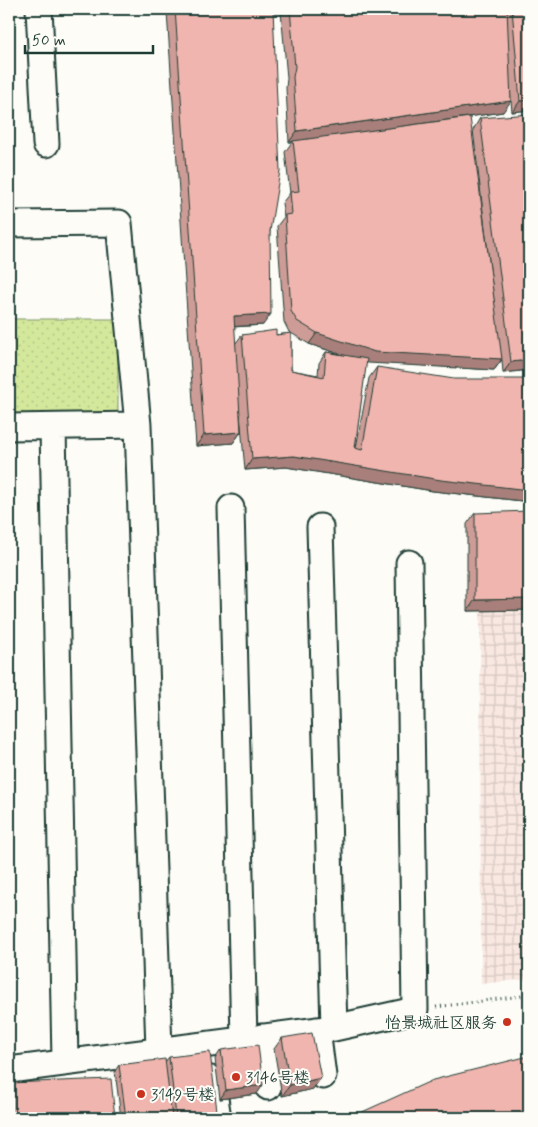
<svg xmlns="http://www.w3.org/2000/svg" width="538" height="1127" viewBox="0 0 538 1127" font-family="Mynerve,'LXGW WenKai TC',sans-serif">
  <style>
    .industrial { fill: url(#industrial-grid) }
    .garden { fill: url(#garden-dots); stroke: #7a9268 }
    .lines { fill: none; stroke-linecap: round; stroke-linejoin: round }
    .minor-casing { stroke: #1f3d34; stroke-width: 29 }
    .path { stroke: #1f3d34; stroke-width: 3; stroke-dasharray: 1 4; stroke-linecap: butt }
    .minor { stroke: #fdfcf7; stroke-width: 25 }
    .wall { fill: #ce9c96; stroke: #1f3d34; fill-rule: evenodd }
    .shaded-wall { fill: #a87f7a; stroke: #1f3d34 }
    .building { fill: #f0b5ae; stroke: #1f3d34 }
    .poi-dot { fill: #c8321e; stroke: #fdfcf7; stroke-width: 2 }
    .labels { text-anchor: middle; stroke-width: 4; stroke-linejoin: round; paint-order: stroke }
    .poi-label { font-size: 16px; fill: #1f3d34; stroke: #fdfcf7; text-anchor: start }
  </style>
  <defs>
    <pattern id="industrial-grid" width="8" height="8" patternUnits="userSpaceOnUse" patternTransform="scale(1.25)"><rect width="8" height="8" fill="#f9e7e1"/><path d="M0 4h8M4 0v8" fill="none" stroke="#d5c7c2"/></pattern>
    <pattern id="garden-dots" width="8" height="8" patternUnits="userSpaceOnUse" patternTransform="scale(1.25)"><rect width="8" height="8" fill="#d4e89c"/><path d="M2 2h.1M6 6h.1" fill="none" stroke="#b6c887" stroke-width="1.8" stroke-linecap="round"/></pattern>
  </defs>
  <rect width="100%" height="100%" fill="#fdfcf7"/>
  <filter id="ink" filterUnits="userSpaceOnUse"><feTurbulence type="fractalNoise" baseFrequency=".02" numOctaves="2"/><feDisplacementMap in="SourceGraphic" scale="10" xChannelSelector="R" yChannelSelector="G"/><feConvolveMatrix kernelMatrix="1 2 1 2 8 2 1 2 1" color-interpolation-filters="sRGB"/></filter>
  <g filter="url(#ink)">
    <path class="industrial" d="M529 572V979L481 984 480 575Z"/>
    <path class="garden" d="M9 319H118V419H9Z"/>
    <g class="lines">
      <g class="minor-casing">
        <path id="minor" d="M39 9 46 144
          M9 224 119 223 138 425 159 1050
          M9 427 138 425
          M53 427 65 1062
          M231 508 244 1039
          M320 527 334 1028
          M317 1030 323 1076
          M262 1037 268 1087
          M9 1070 334 1028 415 1010 409 563
          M212 1079 218 1118"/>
      </g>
      <path class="path" d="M436 1007 529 995"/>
      <use href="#minor" class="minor"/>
    </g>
    <path class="wall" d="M170 9H273L270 231 263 325 234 327 235 344 242 335H276L291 333 289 332 284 322 277 226 284 217 282 203 290 193 285 152 292 142H289L286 88 287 78 281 11 283 9H529V110L512 112 510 89 503 112 424 123 494 301 473 130 480 118 529 370 503 373 502 360 494 370 366 362 355 448H356L369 378 377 367 529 463V491L522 501 433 491 286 467 245 470 240 414 241 432 233 443 196 446 167 12ZM291 333 309 344 343 355 326 352 319 363 318 375 291 370Z
      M475 513 529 610 467 611V524Z
      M282 1038 313 1089 282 1096 274 1049Z
      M221 1050 257 1094 220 1099 215 1059Z
      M169 1057 217 1111 212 1118H121L115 1071 119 1065 165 1062Z"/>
    <path class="shaded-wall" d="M529 100V110L512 112 520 101Z
      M511 101 503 112 293 142V141L292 142H289L297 131Z
      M271 314 263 325 226 327 234 316Z
      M317 333 502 359 494 370 368 363 309 344Z
      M529 360V370L503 373 511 362Z
      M241 432 233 443 196 446 204 435Z
      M294 456 529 490V491L522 501 433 491 286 467 245 470 252 459Z
      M529 599V610L467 611 475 600Z
      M321 1078 313 1089 282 1096 290 1085Z
      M263 1085 257 1094 220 1099 226 1090Z
      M217 1111 212 1118H175L176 1116Z"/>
    <path class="building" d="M175 9H273L280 171 270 231 271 314 234 316 241 432 204 435Z
      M290 9H507L511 101 297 131 293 77 295 67Z
      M512 9H529V100L520 101Z
      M529 114V360L511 362 480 118Z
      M470 117 502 359 375 352 317 333 297 321 291 311 285 215 292 214 290 192 299 191 293 141Z
      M276 330V335L291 333V370L324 377 326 352 367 359 355 448 362 450 377 367 454 379H527L529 490 441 480 294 456 252 459 242 335Z
      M529 511V599L475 600V513Z
      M312 1033 321 1078 290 1085 282 1038Z
      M258 1045 263 1085 226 1090 221 1050Z
      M210 1052 217 1111 176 1116 169 1057Z
      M529 1056V1118H349L433 1080Z
      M165 1059 172 1118H126L119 1065Z
      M111 1079 115 1118H9V1083Z"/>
  </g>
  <g class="poi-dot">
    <circle cx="507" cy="1022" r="5"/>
    <circle cx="236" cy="1077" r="5"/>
    <circle cx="141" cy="1094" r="5"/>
  </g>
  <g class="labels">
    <g class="poi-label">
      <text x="497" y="1028" text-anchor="end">怡景城社区服务</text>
      <text x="246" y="1083">3146号楼</text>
      <text x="151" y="1100">3149号楼</text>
    </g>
  </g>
  <rect width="538" height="1127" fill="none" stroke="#fdfcf7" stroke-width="30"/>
  <rect x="15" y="15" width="508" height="1097" fill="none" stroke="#1f3d34" stroke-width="2" filter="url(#ink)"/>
  <path d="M25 45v8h128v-8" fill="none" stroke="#1f3d34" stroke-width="2.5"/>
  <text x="32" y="45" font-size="15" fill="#1f3d34" stroke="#fdfcf7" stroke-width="4" paint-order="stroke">50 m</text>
</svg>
